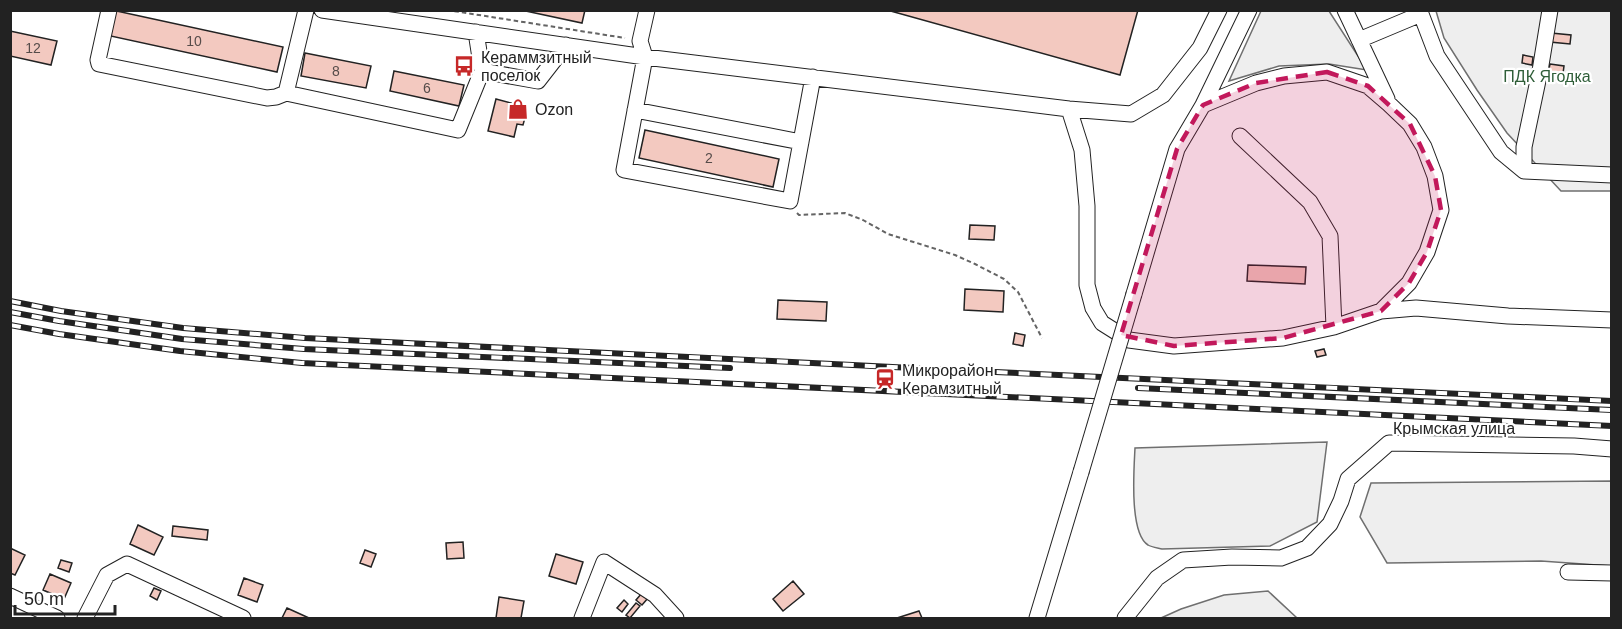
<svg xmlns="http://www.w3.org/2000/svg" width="1622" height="629" viewBox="0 0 1622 629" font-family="Helvetica,sans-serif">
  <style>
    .green { fill: #eee; stroke: #6f6f6f; stroke-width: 1.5 }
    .building { fill: #f3c9c0; stroke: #222; stroke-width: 1.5 }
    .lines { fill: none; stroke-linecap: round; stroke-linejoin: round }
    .minor-casing { stroke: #222; stroke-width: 17 }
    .path { stroke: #646464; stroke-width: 2; stroke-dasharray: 4.5 3; stroke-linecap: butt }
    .minor { stroke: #fff; stroke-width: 15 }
    .rail-casing { stroke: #222; stroke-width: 6 }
    .rail { stroke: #fff; stroke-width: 4; stroke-dasharray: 11; stroke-linecap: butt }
    .minor-bridge-casing { stroke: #222; stroke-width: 17; stroke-linecap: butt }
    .minor-bridge { stroke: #fff; stroke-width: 15 }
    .marked { fill: #c2185b; fill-opacity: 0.2; stroke: #c2185b; stroke-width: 4.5; stroke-dasharray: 12 8; stroke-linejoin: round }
    .labels { text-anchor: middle; stroke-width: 4.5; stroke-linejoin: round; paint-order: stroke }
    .number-label { font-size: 14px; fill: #564c4a }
    .poi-label { font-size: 16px; fill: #222; stroke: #fff; text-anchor: start }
    .park-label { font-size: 16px; fill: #2f5e38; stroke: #fff }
    .street-label { font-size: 16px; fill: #222; stroke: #fff }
  </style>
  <rect width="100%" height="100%" fill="#fff"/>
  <path class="green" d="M1261 11H1329L1367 70 1329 64 1279 66 1229 81Z
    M1436 11H1611V191H1561L1507 133 1477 90 1444 38Z
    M1327 442 1317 522 1270 546 1162 549C1158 548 1151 547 1148 545 1129 533 1134 469 1135 448Z
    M1611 481V566L1541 561 1387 563 1360 517 1371 483Z
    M1268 591 1297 618H1161L1181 609 1224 595Z"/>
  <path class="building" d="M112 10 283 47 277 72 106 35Z
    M521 10H585L582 23Z
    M887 10H1138L1120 75Z
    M10 31 57 41 51 65 10 56Z
    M1551 33 1571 35 1570 44 1550 42Z
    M305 53 371 66 366 88 301 76Z
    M1523 55 1533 57 1532 65 1522 63Z
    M1550 64 1564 66 1562 81 1547 78Z
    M394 71 464 85 459 106 390 91Z
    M496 99 522 106 520 112 526 114 523 125 517 124 514 137 488 131Z
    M645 130 779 159 773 187 639 158Z
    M970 225 995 226 994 240 969 239Z
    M1248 265 1306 267 1305 284 1247 281Z
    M965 289 1004 291 1003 312 964 310Z
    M778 300 827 302 826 321 777 319Z
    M1015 333 1025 335 1023 346 1013 344Z
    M1324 349 1326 355 1317 357 1315 351Z
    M138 525 163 537 154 555 130 544Z
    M173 526 208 530 207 540 172 536Z
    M463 542 464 558 447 559 446 543Z
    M10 548 25 555 15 575 10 573Z
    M365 550 376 554 371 567 360 563Z
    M556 554 583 562 576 584 549 576Z
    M61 560 72 563 69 572 58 568Z
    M50 574 71 583 64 599 43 590Z
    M244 578 263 585 257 602 238 595Z
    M793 581 804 594 783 611 773 599Z
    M154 588 161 591 157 600 150 596Z
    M642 593 648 598 642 605 636 600Z
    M499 597 524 601 521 618H496Z
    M624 600 628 604 622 612 617 608Z
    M636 603 640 606 630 618 626 615Z
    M287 608 309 618H282Z
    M919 611 922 618H897Z"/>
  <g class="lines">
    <g class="minor-casing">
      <path id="minor" d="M109 10 98 60 99 64 267 98 276 97 286 93
        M306 10 286 93 458 130 482 71
        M322 10 645 57 1069 109 1131 114 1163 95 1200 48 1219 10
        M647 10 640 41 645 57 624 170 790 201 813 77
        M1345 10 1387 99
        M476 32 482 71 538 81 566 45
        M1359 40 1421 14 1437 56 1501 152 1524 171 1612 175
        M1203 105 1249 10
        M1069 109 1082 150 1087 206V285L1093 308 1102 323 1129 340 1174 346 1283 338 1334 327 1381 311 1409 283 1427 252 1441 210 1435 176 1424 147 1410 124 1389 104 1368 86 1327 72 1284 76 1256 83 1203 105 1177 149 1134 294
        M635 110 801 142
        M1240 136 1310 202 1330 236 1334 327
        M1524 171V147L1540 71 1550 10
        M1381 311 1416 308 1508 316 1612 320
        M1568 572 1612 573
        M10 596 57 618
        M85 618 107 575 127 564 243 618
        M582 618 604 562 655 595 676 618
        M1037 618 1081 472
        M1125 618 1157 578 1183 560 1232 557 1281 558 1307 548 1330 524 1341 501 1348 479 1389 443 1574 446 1612 449"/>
    </g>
    <path class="path" d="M447 10 625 38
      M797 213 799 215 845 213 863 220 888 234 955 255 975 264 1004 279 1018 292 1042 338"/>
    <use href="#minor" class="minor"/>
    <g class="rail-casing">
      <path id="rail" d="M10 301 61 311 183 328 305 338 973 371 1612 401
        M10 312 59 321 182 339 304 349 730 368
        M10 325 59 334 180 351 302 363 1612 426
        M1138 388 1612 410"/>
    </g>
    <use href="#rail" class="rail"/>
    <g class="minor-bridge-casing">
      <path id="minor-bridge" d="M1081 472 1134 294"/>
    </g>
    <use href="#minor-bridge" class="minor-bridge"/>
  </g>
  <path class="marked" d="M1327 72 1368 86 1410 124 1435 176 1441 210 1427 252 1409 283 1381 311 1283 338 1174 346 1121 335 1177 149 1203 105 1256 83Z"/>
  <defs>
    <g id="bus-bare" transform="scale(1.62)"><path d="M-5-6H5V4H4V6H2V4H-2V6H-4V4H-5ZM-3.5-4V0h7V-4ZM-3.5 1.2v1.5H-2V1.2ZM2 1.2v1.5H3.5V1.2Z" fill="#c62828" stroke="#fff" stroke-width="2.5" paint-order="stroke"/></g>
    <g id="shop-bare" transform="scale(1.62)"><path d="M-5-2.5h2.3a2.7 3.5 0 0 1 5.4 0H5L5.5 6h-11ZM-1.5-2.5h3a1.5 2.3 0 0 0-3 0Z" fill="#c62828" stroke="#fff" stroke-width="2.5" paint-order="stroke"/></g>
    <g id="station-bare" transform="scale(1.62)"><path d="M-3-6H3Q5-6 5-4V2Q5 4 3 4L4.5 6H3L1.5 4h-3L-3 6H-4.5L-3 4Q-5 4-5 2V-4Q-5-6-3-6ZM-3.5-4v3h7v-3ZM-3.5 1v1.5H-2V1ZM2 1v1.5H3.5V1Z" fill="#c62828" stroke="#fff" stroke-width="2.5" paint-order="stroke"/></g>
  </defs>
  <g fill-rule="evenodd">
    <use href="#bus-bare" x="464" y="66"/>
    <use href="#shop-bare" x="518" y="109"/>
    <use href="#station-bare" x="885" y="379"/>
  </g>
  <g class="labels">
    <g class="number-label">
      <text x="194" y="46">10</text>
      <text x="33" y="53">12</text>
      <text x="336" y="76">8</text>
      <text x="427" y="93">6</text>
      <text x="709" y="163">2</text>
    </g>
    <g class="poi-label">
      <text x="481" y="63">Кераммзитный<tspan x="481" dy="18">поселок</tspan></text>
      <text x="535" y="115">Ozon</text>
      <text x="902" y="376">Микрорайон<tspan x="902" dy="18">Керамзитный</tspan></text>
    </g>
    <g class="park-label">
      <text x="1547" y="82">ПДК Ягодка</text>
    </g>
    <g class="street-label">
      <text x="1454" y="434">Крымская улица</text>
    </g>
  </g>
  <rect width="1622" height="629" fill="none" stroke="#222222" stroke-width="24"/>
  <path d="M15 605v9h100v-9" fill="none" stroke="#222222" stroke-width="3"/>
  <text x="24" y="605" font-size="18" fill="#222222" stroke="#ffffff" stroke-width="4.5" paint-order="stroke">50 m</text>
</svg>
